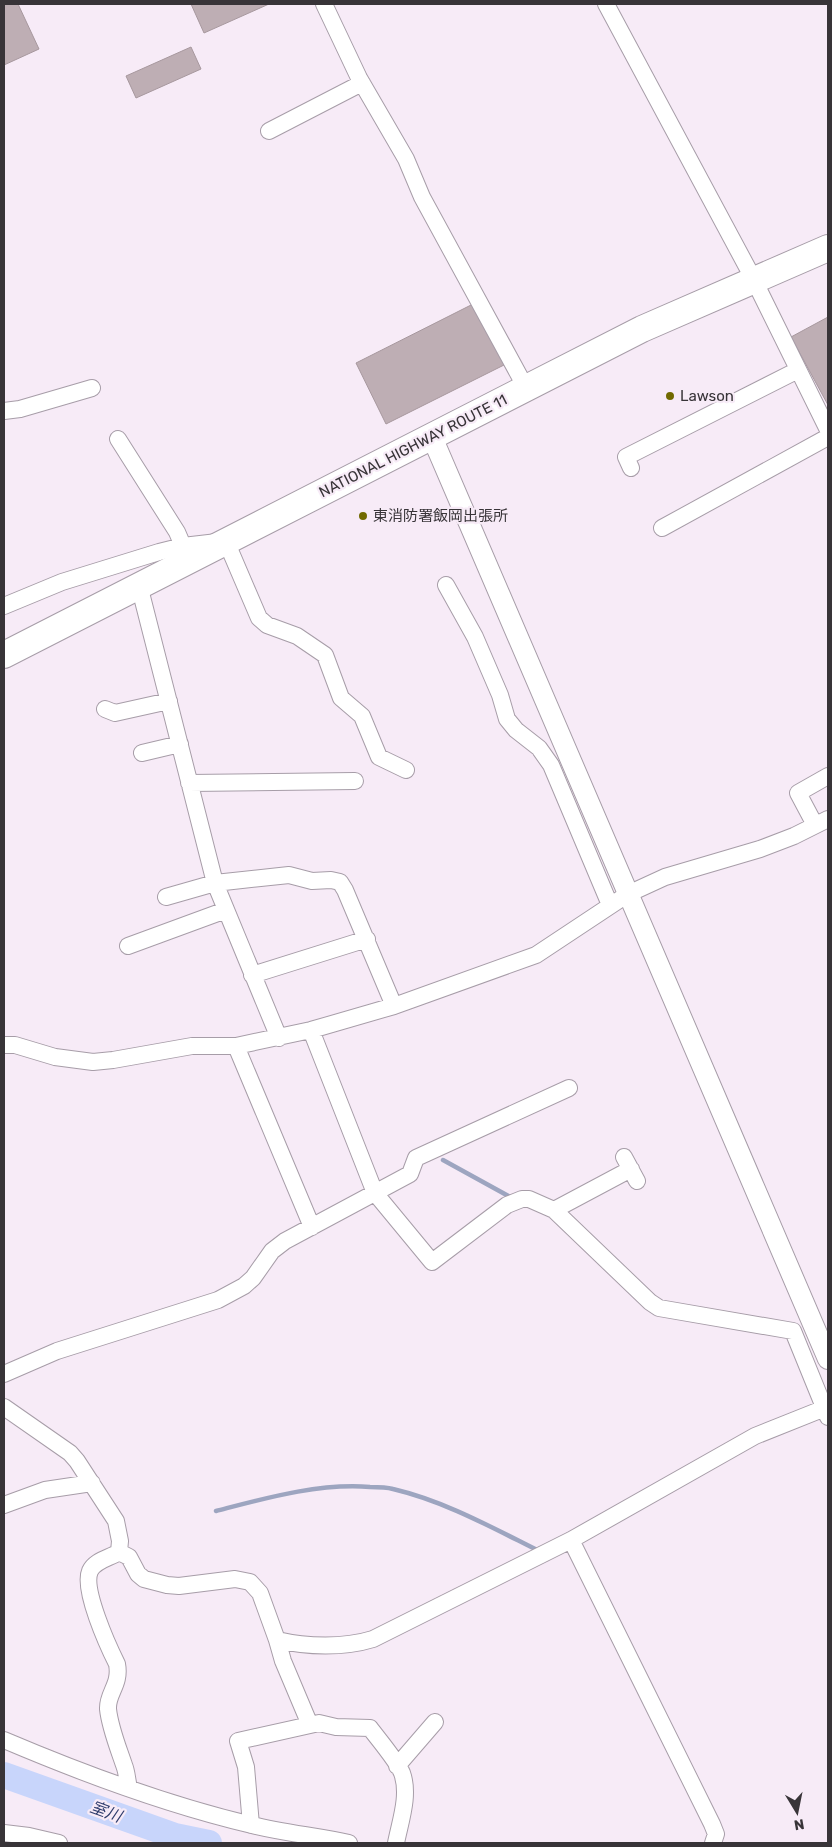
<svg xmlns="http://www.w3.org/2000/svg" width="832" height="1847" viewBox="0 0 832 1847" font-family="Rubik,'Noto Sans JP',sans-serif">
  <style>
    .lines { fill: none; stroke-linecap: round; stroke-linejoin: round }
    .stream { stroke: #9da5c0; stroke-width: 4.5 }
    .river { stroke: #c8d5fb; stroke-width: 26 }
    .building { fill: #beaeb4; stroke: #a7989e }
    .minor-casing { stroke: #a79da8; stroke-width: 18 }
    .tertiary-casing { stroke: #a79da8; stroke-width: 22 }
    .trunk-casing { stroke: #a79da8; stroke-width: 28 }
    .minor { stroke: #fff; stroke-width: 16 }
    .tertiary { stroke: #fff; stroke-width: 20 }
    .trunk { stroke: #fff; stroke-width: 26 }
    .poi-dot { fill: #716900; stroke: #f7ebf7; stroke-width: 2 }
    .labels { text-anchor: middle; stroke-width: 4.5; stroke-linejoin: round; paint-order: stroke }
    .poi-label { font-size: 15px; fill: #383438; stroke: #f7ebf7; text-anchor: start }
    .street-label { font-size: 15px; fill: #383438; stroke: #f7ebf7 }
    .water-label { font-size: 16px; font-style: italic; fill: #2f3d6d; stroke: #f7ebf7 }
  </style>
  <rect width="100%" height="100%" fill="#f7ebf7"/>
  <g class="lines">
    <path class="stream" d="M443 1160 512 1198
      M216 1511C266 1498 318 1483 370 1487 378 1487 386 1487 393 1489 444 1501 491 1527 537 1550L539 1549"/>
    <path class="river" d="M4 1775 175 1836 209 1843"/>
  </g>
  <path class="building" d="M4 4H18L39 49 4 65Z
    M191 4H269L204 33Z
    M191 47 201 69 136 98 126 76Z
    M475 303 506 364 386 424 356 363Z
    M828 317V405L791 337Z"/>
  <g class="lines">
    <g class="minor-casing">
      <path id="minor" d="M324 4 359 78 406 159 422 197 526 388
        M606 4 754 280 828 430
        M269 131 362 83
        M4 411 20 409 92 388
        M118 439 177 532 183 546
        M631 468 626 457 798 370
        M662 528 828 437
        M139 585 215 883 279 1038
        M446 585 475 637 500 695 507 719 516 730 539 748 551 765 610 905
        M4 606 62 582 159 552 183 546 226 541 259 618 267 625 297 636 325 655 341 698 362 716 379 757 406 770
        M105 709 115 713 169 701
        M142 753 180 744
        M189 783 355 781
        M815 825 798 793 828 776
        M166 897 215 883 289 875 312 881 331 880 340 882 345 890 394 1006
        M128 946 226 910
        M252 975 367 939
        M311 1030 375 1193 432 1262 507 1205 522 1199H529L554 1210 650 1302 659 1308 793 1331 828 1417
        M4 1045H15L55 1057 93 1062 113 1060 192 1046H236L311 1030 394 1006 536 955 628 894 665 877 760 849 794 836 828 819
        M236 1046 312 1227
        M624 1157 637 1181
        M554 1210 631 1169
        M4 1374 57 1351 218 1300 244 1286 253 1278 272 1251 285 1241 410 1174 416 1158 569 1088
        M4 1407 70 1453 77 1461 116 1521 120 1541 119 1552 129 1557 138 1574 144 1579 167 1585 179 1586 235 1579 250 1582 260 1593 277 1640C307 1647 344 1648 373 1639L571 1540 755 1436 825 1408
        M4 1505 45 1490 92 1483
        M571 1540 712 1824 716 1834 713 1843
        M119 1552C110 1558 95 1560 90 1571 82 1589 108 1646 117 1664 121 1685 107 1693 108 1709 110 1728 118 1747 124 1765 127 1772 127 1780 129 1788
        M277 1640 283 1661 310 1725
        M4 1740C84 1774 167 1805 252 1825 284 1833 317 1836 349 1843
        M397 1766 435 1722
        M251 1825 246 1767 238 1741 319 1723 336 1727 370 1728C379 1740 397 1761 402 1773 410 1795 400 1822 396 1843
        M4 1833 29 1836 59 1843"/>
    </g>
    <g class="tertiary-casing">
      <path id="tertiary" d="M432 437 828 1359"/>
    </g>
    <g class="trunk-casing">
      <path id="trunk" d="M4 655 642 329 828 248"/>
    </g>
    <use href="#minor" class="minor"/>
    <use href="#tertiary" class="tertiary"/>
    <use href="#trunk" class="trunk"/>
  </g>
  <g class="poi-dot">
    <circle cx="670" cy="396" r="5"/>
    <circle cx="363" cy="516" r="5"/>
  </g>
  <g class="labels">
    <g class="poi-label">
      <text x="680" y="401">Lawson</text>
      <text x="373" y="521">東消防署飯岡出張所</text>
    </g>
    <g class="street-label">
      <text transform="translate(413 446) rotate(-27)" y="5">NATIONAL HIGHWAY ROUTE 11</text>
    </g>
    <g class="water-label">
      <text transform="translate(106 1811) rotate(20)" y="6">室川</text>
    </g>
  </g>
  <rect width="832" height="1847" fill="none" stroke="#383438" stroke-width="10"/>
  <g transform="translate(797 1812) rotate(170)" stroke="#f7ebf7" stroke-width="4" paint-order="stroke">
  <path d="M0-4L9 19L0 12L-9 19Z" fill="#383438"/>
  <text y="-8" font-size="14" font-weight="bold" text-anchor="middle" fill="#383438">N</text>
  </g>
</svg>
